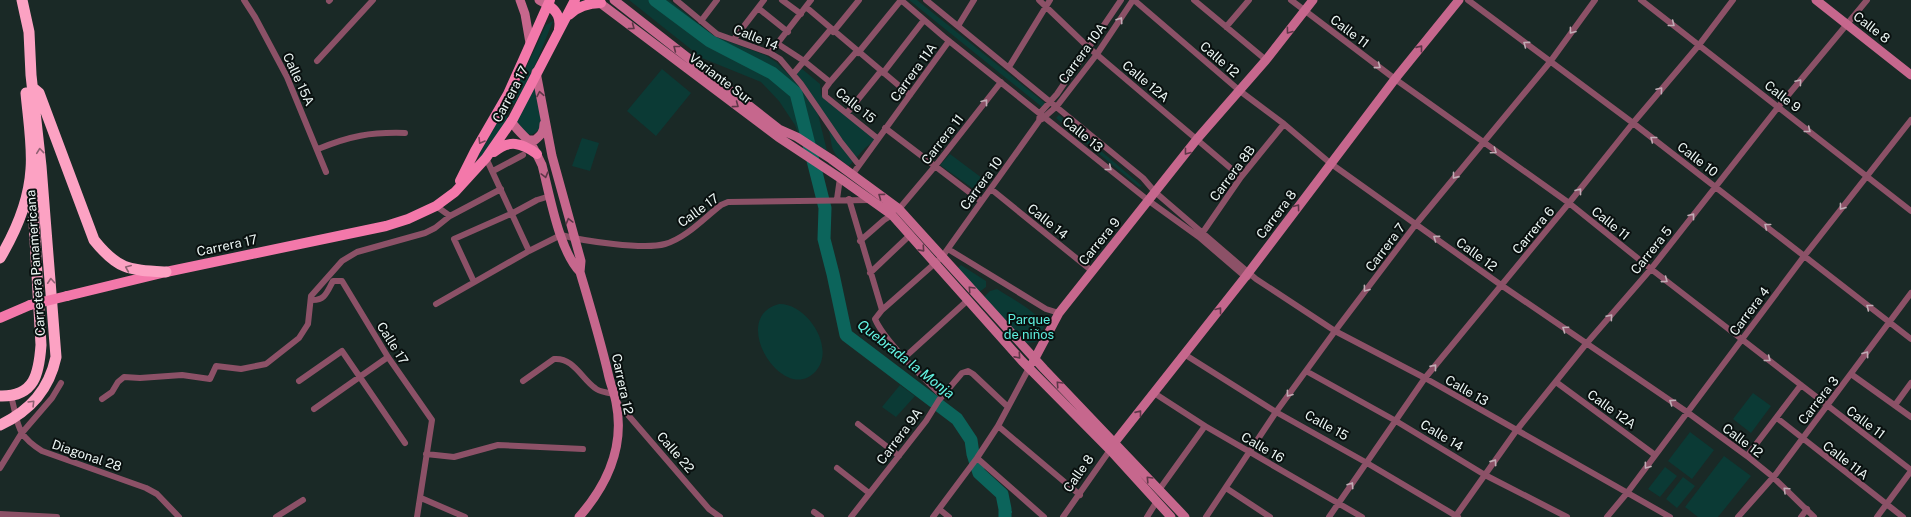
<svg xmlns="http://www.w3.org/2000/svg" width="1911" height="517" viewBox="0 0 1911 517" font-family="'Public Sans',sans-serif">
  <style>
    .green { fill: #0b3a35 }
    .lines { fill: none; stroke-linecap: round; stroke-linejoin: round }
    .stream { stroke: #0c645b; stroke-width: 2 }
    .river { stroke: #0c645b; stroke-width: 13 }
    .street { stroke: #8c5167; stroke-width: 6 }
    .secondary { stroke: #c6678d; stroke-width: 9 }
    .primary { stroke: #f378aa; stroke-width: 10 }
    .highway { stroke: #fca2c3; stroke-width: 11 }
    .primary-bridge { stroke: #f378aa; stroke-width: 10 }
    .oneway { stroke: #c1acb5 }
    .oneway2 { stroke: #5e3748 }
    .oneway3 { stroke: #7e445c }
    .oneway4 { stroke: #8f6072 }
    .labels { text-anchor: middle; stroke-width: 4; stroke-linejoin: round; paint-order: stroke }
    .street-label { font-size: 13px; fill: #ecf6f4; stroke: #09100f }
    .park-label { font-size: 13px; fill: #5deede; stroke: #09100f }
    .water-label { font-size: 14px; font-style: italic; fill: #64f5e4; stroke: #09100f }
  </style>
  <rect width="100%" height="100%" fill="#1a2926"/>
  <path class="green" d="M629 0H669L714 36 765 55 776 62 799 85 818 114 827 151 798 133 795 125 779 101 761 82 702 58Z
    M909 0H917L1045 103 1042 107Z
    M553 21 528 83 514 104 510 102 546 25Z
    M801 68 820 84 821 95 873 137 874 141 865 148 849 166C827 152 834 145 827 124 823 111 805 83 796 73Z
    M662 69 691 93 656 136 627 111Z
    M535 81 543 125C530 141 525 135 516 121Z
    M505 108 508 120 482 159H479V155Z
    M1059 115 1142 186 1139 187 1056 118Z
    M582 138 599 143 590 171 572 166Z
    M950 154 986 181 975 190 940 165Z
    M961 265 986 281V287L978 293 957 269Z
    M997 289C1010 298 1040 312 1044 327L1036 342 1025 343 984 297 990 291Z
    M779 304C807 303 836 348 816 371 784 407 727 318 779 304Z
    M900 385 915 396 896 417 882 407Z
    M1753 393 1771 406 1751 433 1733 419Z
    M1690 432 1714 450 1692 479 1668 461Z
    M1724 456 1751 476 1718 517H1698L1685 507Z
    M1665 467 1677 476 1660 497 1648 489Z
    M1683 477 1695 486 1677 508 1666 499Z"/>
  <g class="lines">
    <path class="stream" d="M1005 509 1011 512"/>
    <path class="river" d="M655 0 710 41 772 73 796 93 825 208 824 239 833 274 846 335 957 419 971 440 973 454 979 473 1002 494 1005 509V517"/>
    <path class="street" d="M244 0 255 17 287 77 326 172
      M676 0 717 34 770 53 780 59 801 84 840 141 859 165
      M782 0 801 14
      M901 0 944 37 1149 201 1199 237 1242 274 1248 277
      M926 0 1143 178 1155 192 1256 279 1335 331 1425 378 1670 517
      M1039 0 1088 47 1241 177
      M1134 0 1240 91 1284 124 1330 163 1501 285 1687 412 1747 456 1773 477 1814 517
      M1194 0 1266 60
      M1291 0 1395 79 1569 203 1651 269 1911 470
      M1468 0 1633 123 1911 339
      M1641 0 1911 211
      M329 1 330 0
      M806 7 910 95
      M758 8 788 32
      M701 21 717 0
      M958 26 974 0
      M1226 27 1249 0
      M833 32 859 0
      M734 39 764 0
      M778 44 804 61 830 82 825 89V96L877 138
      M770 53 811 0
      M858 53 901 0
      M317 61 373 0
      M1009 67 1050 0
      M883 73 924 20
      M793 74 831 29
      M830 82 857 51
      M847 113 881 71
      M1042 119 1057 106 1097 54 1133 0
      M885 128 981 201
      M318 149C350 136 370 132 405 133
      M486 158 529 251
      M493 171 523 155
      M852 175 949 41
      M991 189 1092 271
      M837 199 840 178
      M849 199 882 310
      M436 206 450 216 501 189
      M899 209 936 165 1001 82
      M1201 235 1241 177 1284 124
      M860 241 884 220 892 215
      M948 249 1046 309 1059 313
      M870 273 910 235
      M474 282 454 239 513 213 537 200 550 196
      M311 300C325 301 327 292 333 281H342L388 357 432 420 417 517
      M436 304 529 251 561 235C583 241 644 250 665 244 686 238 704 218 721 205L728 202 871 200
      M1184 354 1276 412 1367 463 1458 517
      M905 357 968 300
      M1306 371 1396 421 1485 475 1567 517
      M1851 374 1911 417
      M299 381 342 351 405 443
      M523 381 554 359C573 357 582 379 595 388 599 392 607 392 613 394
      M1556 382 1655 455
      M1154 393 1205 426 1362 517
      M11 396C19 425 15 434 42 451L146 488 157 494 179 517
      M942 396C923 377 885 342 875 319L882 310 942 257 1039 121 1040 113 1057 94 1121 0
      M102 399 112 392 118 382 124 377 140 378 182 375 210 379 216 366 241 369 266 364 299 338 308 324 311 296 342 261 357 252 425 233 435 228 450 216
      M616 401 709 509 720 517
      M1895 405 1911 383
      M314 409 388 357
      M1777 418 1903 517
      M858 424 899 456
      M998 426 1080 495
      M426 454 454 457 498 445 583 449
      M1747 456 1801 385
      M977 458 1044 517
      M0 468 21 434 52 398 61 383
      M837 468 869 493
      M1226 488 1270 517
      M1159 490 1205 426
      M421 498 465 517
      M939 509 949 517
      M814 512 821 517
      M0 514 57 517
      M276 517 303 500
      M851 517 926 421 939 400 962 373 968 371 973 374 1008 407
      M933 517 977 458 998 426 1029 368
      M1063 517 1110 450
      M1147 517 1157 501
      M1206 517 1276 412 1335 331 1416 224 1550 62 1595 0
      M1329 517 1425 378 1569 203 1633 123 1699 45 1733 0
      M1455 517 1516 431 1586 344 1651 269 1779 106 1867 0
      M1607 517 1627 493 1805 255 1911 120
      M1738 517 1776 474 1911 293
      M1801 517 1807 509
      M1877 517 1911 471"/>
    <path class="secondary" d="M520 0 525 14 530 43
      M539 0 548 5
      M596 0 778 137 840 178 892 215 1022 361 1110 450 1171 517
      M614 0 779 129 797 137 831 159 899 209 1044 369 1185 517
      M1816 0 1911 75
      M536 72 552 156 581 261 580 272C590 306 600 339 608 373 610 383 614 392 616 402 625 446 608 484 579 517
      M511 121C516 129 522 134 528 140 534 147 538 157 542 165 550 196 559 250 580 272
      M528 140H535C541 135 544 132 544 124
      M1033 362 1059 313 1197 139 1266 60 1313 0
      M1111 447 1246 276 1395 79 1459 0"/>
    <path class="primary" d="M548 5C557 11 561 18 559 29
      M569 15C578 6 589 3 601 3
      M494 152C509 139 522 143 537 154
      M460 181 475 151 508 94 550 0
      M67 296 166 272 386 226 408 219 436 206 455 192 486 158 513 119 575 0
      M0 318 30 305"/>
    <path class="highway" d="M33 88 39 93 94 240C118 270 129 270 166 272
      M0 258C16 231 29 202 31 169 33 147 28 116 26 93
      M0 396C35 397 39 373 41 345L31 169
      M0 425C30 411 49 390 56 357L41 166 31 75 29 32 22 0"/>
    <path class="primary-bridge" d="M30 305 67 296"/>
  </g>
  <defs><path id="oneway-chevron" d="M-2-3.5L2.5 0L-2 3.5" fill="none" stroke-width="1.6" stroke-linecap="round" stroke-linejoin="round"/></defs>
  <g class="oneway">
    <use href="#oneway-chevron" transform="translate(1120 20) rotate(-56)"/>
    <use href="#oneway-chevron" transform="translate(1672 24) rotate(38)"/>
    <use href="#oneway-chevron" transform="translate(1572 31) rotate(127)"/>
    <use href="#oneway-chevron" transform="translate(1526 44) rotate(-143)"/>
    <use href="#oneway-chevron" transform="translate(1378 66) rotate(37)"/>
    <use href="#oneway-chevron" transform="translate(1799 82) rotate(-50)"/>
    <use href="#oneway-chevron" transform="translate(1660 90) rotate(-50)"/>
    <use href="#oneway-chevron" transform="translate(985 102) rotate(-52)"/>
    <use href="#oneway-chevron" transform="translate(1808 130) rotate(39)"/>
    <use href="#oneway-chevron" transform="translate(1653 139) rotate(-142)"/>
    <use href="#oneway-chevron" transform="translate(1494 151) rotate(35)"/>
    <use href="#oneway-chevron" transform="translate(1109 168) rotate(39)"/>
    <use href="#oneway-chevron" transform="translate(1455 176) rotate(129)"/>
    <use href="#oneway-chevron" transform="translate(1579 191) rotate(-52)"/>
    <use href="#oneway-chevron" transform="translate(1842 207) rotate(128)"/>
    <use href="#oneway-chevron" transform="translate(1692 216) rotate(-52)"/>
    <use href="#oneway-chevron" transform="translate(1767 226) rotate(-142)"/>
    <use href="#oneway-chevron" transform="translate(1436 238) rotate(-144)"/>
    <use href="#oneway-chevron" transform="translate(1665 280) rotate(37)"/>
    <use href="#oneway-chevron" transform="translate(1366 289) rotate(127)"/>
    <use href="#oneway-chevron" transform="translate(1869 307) rotate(-142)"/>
    <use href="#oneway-chevron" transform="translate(1610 317) rotate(-49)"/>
    <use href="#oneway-chevron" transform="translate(1565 329) rotate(-145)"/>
    <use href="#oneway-chevron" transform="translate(1866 354) rotate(-54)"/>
    <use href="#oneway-chevron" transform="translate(1768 359) rotate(38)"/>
    <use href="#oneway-chevron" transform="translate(1434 367) rotate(-51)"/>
    <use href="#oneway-chevron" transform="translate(1289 394) rotate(127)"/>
    <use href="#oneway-chevron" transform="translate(1672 402) rotate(-146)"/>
    <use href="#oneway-chevron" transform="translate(1494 462) rotate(-55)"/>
    <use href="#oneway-chevron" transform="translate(1647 466) rotate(126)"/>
    <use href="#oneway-chevron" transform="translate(1351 485) rotate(-56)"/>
    <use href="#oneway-chevron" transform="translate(1786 490) rotate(-137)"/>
  </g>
  <g class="oneway2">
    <use href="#oneway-chevron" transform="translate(632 27) rotate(37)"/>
    <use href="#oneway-chevron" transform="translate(1289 31) rotate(127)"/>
    <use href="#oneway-chevron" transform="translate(676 48) rotate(-142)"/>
    <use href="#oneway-chevron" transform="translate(1420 48) rotate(-51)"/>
    <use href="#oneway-chevron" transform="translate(540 94) rotate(-101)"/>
    <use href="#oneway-chevron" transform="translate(736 105) rotate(37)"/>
    <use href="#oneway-chevron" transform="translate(1187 152) rotate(128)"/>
    <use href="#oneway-chevron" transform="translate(545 175) rotate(75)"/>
    <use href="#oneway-chevron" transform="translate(881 196) rotate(-144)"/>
    <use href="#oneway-chevron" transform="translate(1297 207) rotate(-53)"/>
    <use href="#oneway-chevron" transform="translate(569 221) rotate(-105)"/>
    <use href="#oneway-chevron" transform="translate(922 249) rotate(48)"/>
    <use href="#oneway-chevron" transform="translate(971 289) rotate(-133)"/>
    <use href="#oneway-chevron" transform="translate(1219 310) rotate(-52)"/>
    <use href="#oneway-chevron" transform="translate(1018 356) rotate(48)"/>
    <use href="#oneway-chevron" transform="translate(1059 384) rotate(-133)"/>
    <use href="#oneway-chevron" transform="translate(1139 413) rotate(-51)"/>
    <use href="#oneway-chevron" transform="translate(1149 479) rotate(-134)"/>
  </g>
  <use class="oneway3" href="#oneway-chevron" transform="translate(481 141) rotate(121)"/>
  <g class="oneway4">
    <use href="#oneway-chevron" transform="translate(40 151) rotate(-96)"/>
    <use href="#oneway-chevron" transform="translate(128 268) rotate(-157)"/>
    <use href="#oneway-chevron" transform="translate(51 281) rotate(-94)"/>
    <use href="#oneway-chevron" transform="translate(32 403) rotate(-45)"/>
  </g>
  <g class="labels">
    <g class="street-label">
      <text transform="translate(1872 27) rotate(38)" y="5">Calle 8</text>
      <text transform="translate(1350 31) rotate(37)" y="5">Calle 11</text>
      <text transform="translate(756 37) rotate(22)" y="5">Calle 14</text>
      <text transform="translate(1082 53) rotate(-54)" y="5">Carrera 10A</text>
      <text transform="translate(1220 59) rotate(41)" y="5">Calle 12</text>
      <text transform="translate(913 72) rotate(-54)" y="5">Carrera 11A</text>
      <text transform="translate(721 78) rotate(37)" y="5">Variante Sur</text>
      <text transform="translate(299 79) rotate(65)" y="5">Calle 15A</text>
      <text transform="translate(1146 81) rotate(40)" y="5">Calle 12A</text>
      <text transform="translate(510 94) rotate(-62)" y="5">Carrera 17</text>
      <text transform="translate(1783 96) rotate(38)" y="5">Calle 9</text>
      <text transform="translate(856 105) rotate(39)" y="5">Calle 15</text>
      <text transform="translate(1083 134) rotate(39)" y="5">Calle 13</text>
      <text transform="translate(942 139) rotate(-52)" y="5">Carrera 11</text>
      <text transform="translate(1698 159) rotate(38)" y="5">Calle 10</text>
      <text transform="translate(1232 173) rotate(-53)" y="5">Carrera 8B</text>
      <text transform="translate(981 183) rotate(-54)" y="5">Carrera 10</text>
      <text transform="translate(698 210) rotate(-36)" y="5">Calle 17</text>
      <text transform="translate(1276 214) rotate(-53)" y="5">Carrera 8</text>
      <text transform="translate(1048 221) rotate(39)" y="5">Calle 14</text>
      <text transform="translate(1611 223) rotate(39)" y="5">Calle 11</text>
      <text transform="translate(1533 230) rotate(-50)" y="5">Carrera 6</text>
      <text transform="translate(1099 241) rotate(-51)" y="5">Carrera 9</text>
      <text transform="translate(227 245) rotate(-12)" y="5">Carrera 17</text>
      <text transform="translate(1385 247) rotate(-53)" y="5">Carrera 7</text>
      <text transform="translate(1651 250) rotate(-51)" y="5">Carrera 5</text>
      <text transform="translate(1477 254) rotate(36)" y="5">Calle 12</text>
      <text transform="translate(35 263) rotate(-94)" y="5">Carretera Panamericana</text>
      <text transform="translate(1749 311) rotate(-53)" y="5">Carrera 4</text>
      <text transform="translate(393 343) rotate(58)" y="5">Calle 17</text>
      <text transform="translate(623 384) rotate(78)" y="5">Carrera 12</text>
      <text transform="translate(1467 390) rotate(30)" y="5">Calle 13</text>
      <text transform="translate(1818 400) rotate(-52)" y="5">Carrera 3</text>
      <text transform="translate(1612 409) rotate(36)" y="5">Calle 12A</text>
      <text transform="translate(1866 422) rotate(37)" y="5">Calle 11</text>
      <text transform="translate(1327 425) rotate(29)" y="5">Calle 15</text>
      <text transform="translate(1442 435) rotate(31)" y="5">Calle 14</text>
      <text transform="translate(899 436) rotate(-53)" y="5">Carrera 9A</text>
      <text transform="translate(1743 440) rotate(37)" y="5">Calle 12</text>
      <text transform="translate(1263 447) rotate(30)" y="5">Calle 16</text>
      <text transform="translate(676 452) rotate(49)" y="5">Calle 22</text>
      <text transform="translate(87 455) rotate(19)" y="5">Diagonal 28</text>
      <text transform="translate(1846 460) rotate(38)" y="5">Calle 11A</text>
      <text transform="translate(1078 473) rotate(-55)" y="5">Calle 8</text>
    </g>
    <g class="park-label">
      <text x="1029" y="324">Parque<tspan x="1029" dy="15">de niños</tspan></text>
    </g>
    <g class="water-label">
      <text transform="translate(906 359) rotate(38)" y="5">Quebrada la Monja</text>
    </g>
  </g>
</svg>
